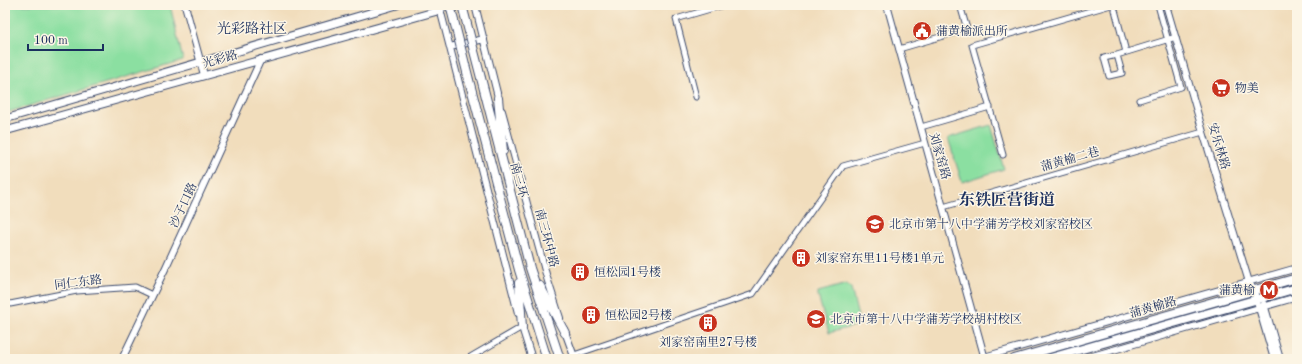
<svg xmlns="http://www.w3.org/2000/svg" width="1302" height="364" viewBox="0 0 1302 364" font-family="'Old Standard TT','Noto Serif SC',serif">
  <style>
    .green { fill: #8bdfa1; stroke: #538780 }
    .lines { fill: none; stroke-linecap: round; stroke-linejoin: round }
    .minor-casing { stroke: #3b496c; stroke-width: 7 }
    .tertiary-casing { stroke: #3b496c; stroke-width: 8 }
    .secondary-casing { stroke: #3b496c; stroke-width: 9 }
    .primary-casing { stroke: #3b496c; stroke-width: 10 }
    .trunk-casing { stroke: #3b496c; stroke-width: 10 }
    .minor { stroke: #fff; stroke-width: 5 }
    .tertiary { stroke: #fff; stroke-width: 6 }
    .secondary { stroke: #fff; stroke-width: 7 }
    .primary { stroke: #fff; stroke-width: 8 }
    .trunk { stroke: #fff; stroke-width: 8 }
    .trunk-bridge-casing { stroke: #3b496c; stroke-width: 10; stroke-linecap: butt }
    .trunk-bridge { stroke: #fff; stroke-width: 8 }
    .labels { text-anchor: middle; stroke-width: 3; stroke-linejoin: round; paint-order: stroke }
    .poi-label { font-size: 12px; fill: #1b2f5e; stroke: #fcf5e5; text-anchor: start }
    .street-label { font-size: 12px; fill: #1b2f5e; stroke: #fcf5e5 }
    .quarter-label { font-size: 14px; fill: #1b2f5e; stroke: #fcf5e5 }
    .district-label { font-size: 16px; font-weight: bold; fill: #1b2f5e; stroke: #fcf5e5 }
  </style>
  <rect width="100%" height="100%" fill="#fcf5e5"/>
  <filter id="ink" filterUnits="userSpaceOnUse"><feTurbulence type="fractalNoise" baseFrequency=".025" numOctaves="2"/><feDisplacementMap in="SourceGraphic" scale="8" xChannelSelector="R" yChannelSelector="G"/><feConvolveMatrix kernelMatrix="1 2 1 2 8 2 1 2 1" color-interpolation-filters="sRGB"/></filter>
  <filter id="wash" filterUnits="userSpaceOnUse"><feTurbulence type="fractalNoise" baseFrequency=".012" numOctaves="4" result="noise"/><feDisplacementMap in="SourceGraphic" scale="16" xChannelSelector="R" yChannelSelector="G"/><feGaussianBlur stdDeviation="0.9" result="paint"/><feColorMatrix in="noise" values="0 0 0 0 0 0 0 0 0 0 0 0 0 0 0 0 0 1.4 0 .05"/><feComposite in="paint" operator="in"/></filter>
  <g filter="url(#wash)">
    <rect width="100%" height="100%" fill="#f1ddbc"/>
    <path class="green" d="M5 5H170L183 60 5 113Z
      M991 125 1004 169 962 182 948 138Z
      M847 284 851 288 859 321 858 325 829 333 818 296V292Z"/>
  </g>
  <g filter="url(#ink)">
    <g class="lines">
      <g class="minor-casing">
        <path id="minor" d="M1115 10 1126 52
          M899 49 967 29 960 5
          M1117 55 1104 58 1109 76 1122 73 1117 55 1176 37
          M696 97 676 19 724 5
          M1139 100 1181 87 1158 5
          M921 127 990 107
          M1003 155 972 45 1111 5
          M943 207 1203 132
          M5 305 77 291 121 288 135 287 152 295
          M574 355 753 294 843 166 925 143
          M467 359 522 327"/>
      </g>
      <g class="tertiary-casing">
        <path id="tertiary" d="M185 5 204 75
          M439 5 518 313
          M475 5 499 101
          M887 5 985 359
          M1166 5 1203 132 1249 282 1254 291 1274 359
          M450 47 484 39
          M502 111 547 278 560 318
          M1264 304 1280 359
          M521 324 532 359
          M564 329 575 359
          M122 359 166 267 261 59
          M977 359 1297 268
          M1082 359 1297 297"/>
      </g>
      <g class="secondary-casing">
        <path id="secondary" d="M5 119 397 5
          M5 131 441 10"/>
      </g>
      <g class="primary-casing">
        <path id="primary" d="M1014 359 1297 278
          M1047 359 1297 288"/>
      </g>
      <g class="trunk-casing">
        <path id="trunk" d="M481 78 530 268 560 359
          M469 80 519 270 547 359
          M498 98 503 151
          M519 283 522 327
          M540 286 565 333"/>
      </g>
      <use href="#minor" class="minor"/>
      <use href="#tertiary" class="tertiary"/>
      <use href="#secondary" class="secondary"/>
      <use href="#primary" class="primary"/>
      <use href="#trunk" class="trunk"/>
      <g class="trunk-bridge-casing">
        <path id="trunk-bridge" d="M450 5 469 80
          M462 5 481 78"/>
      </g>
      <use href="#trunk-bridge" class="trunk-bridge"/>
    </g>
  </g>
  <defs>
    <g id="civic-disc" transform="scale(1)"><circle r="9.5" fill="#c8321e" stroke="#fcf5e5"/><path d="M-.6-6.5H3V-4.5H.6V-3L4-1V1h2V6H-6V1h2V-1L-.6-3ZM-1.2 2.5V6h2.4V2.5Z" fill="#fff"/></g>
    <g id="supermarket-disc" transform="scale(1)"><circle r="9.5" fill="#c8321e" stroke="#fcf5e5"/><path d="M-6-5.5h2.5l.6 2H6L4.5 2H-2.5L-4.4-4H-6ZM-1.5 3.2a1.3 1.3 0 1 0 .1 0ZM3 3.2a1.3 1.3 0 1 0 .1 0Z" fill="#fff"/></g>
    <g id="school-disc" transform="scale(1)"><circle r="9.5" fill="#c8321e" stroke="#fcf5e5"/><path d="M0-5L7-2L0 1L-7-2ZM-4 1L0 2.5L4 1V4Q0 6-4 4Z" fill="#fff"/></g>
    <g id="building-disc" transform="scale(1)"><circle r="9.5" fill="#c8321e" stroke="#fcf5e5"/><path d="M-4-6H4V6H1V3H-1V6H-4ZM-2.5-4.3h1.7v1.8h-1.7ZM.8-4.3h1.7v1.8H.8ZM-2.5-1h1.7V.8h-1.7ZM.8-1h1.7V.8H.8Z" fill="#fff"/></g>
    <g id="metro-disc" transform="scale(1)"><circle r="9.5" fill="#c8321e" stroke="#fcf5e5"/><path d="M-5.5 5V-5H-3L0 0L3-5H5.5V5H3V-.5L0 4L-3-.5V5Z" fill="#fff"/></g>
  </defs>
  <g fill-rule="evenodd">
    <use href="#civic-disc" x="922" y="31"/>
    <use href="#supermarket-disc" x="1221" y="88"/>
    <use href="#school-disc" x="875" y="224"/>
    <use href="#building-disc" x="801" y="258"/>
    <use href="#building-disc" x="580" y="272"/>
    <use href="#metro-disc" x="1269" y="290"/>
    <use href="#building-disc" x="591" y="315"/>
    <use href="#school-disc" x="816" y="319"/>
    <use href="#building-disc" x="708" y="323"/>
  </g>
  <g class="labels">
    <g class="poi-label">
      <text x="936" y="35">蒲黄榆派出所</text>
      <text x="1235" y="92">物美</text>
      <text x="889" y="228">北京市第十八中学蒲芳学校刘家窑校区</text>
      <text x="815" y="262">刘家窑东里11号楼1单元</text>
      <text x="594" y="276">恒松园1号楼</text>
      <text x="1255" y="294" text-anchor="end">蒲黄榆</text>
      <text x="605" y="319">恒松园2号楼</text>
      <text x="830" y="323">北京市第十八中学蒲芳学校胡村校区</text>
      <text x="708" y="346" text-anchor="middle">刘家窑南里27号楼</text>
    </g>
    <g class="street-label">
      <text transform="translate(220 59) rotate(-16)" y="4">光彩路</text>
      <text transform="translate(1219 146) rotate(73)" y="4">安乐林路</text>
      <text transform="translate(940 156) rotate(74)" y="4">刘家窑路</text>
      <text transform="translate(1070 159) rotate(-16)" y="4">蒲黄榆二巷</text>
      <text transform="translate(519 180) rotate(75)" y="4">南三环</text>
      <text transform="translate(183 205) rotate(-65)" y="4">沙子口路</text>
      <text transform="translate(547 238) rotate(75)" y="4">南三环中路</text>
      <text transform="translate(78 282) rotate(-7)" y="4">同仁东路</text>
      <text transform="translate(1153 307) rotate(-16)" y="4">蒲黄榆路</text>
    </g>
    <g class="quarter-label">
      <text x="252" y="33">光彩路社区</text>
    </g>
    <g class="district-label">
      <text x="1007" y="205">东铁匠营街道</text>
    </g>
  </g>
  <rect width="1302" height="364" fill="none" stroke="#fcf5e5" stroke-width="20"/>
  <path d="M28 44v6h75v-6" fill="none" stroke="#1b2f5e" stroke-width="2"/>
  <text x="34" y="44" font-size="12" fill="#1b2f5e" stroke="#fcf5e5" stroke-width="3" paint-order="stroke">100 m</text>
</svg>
